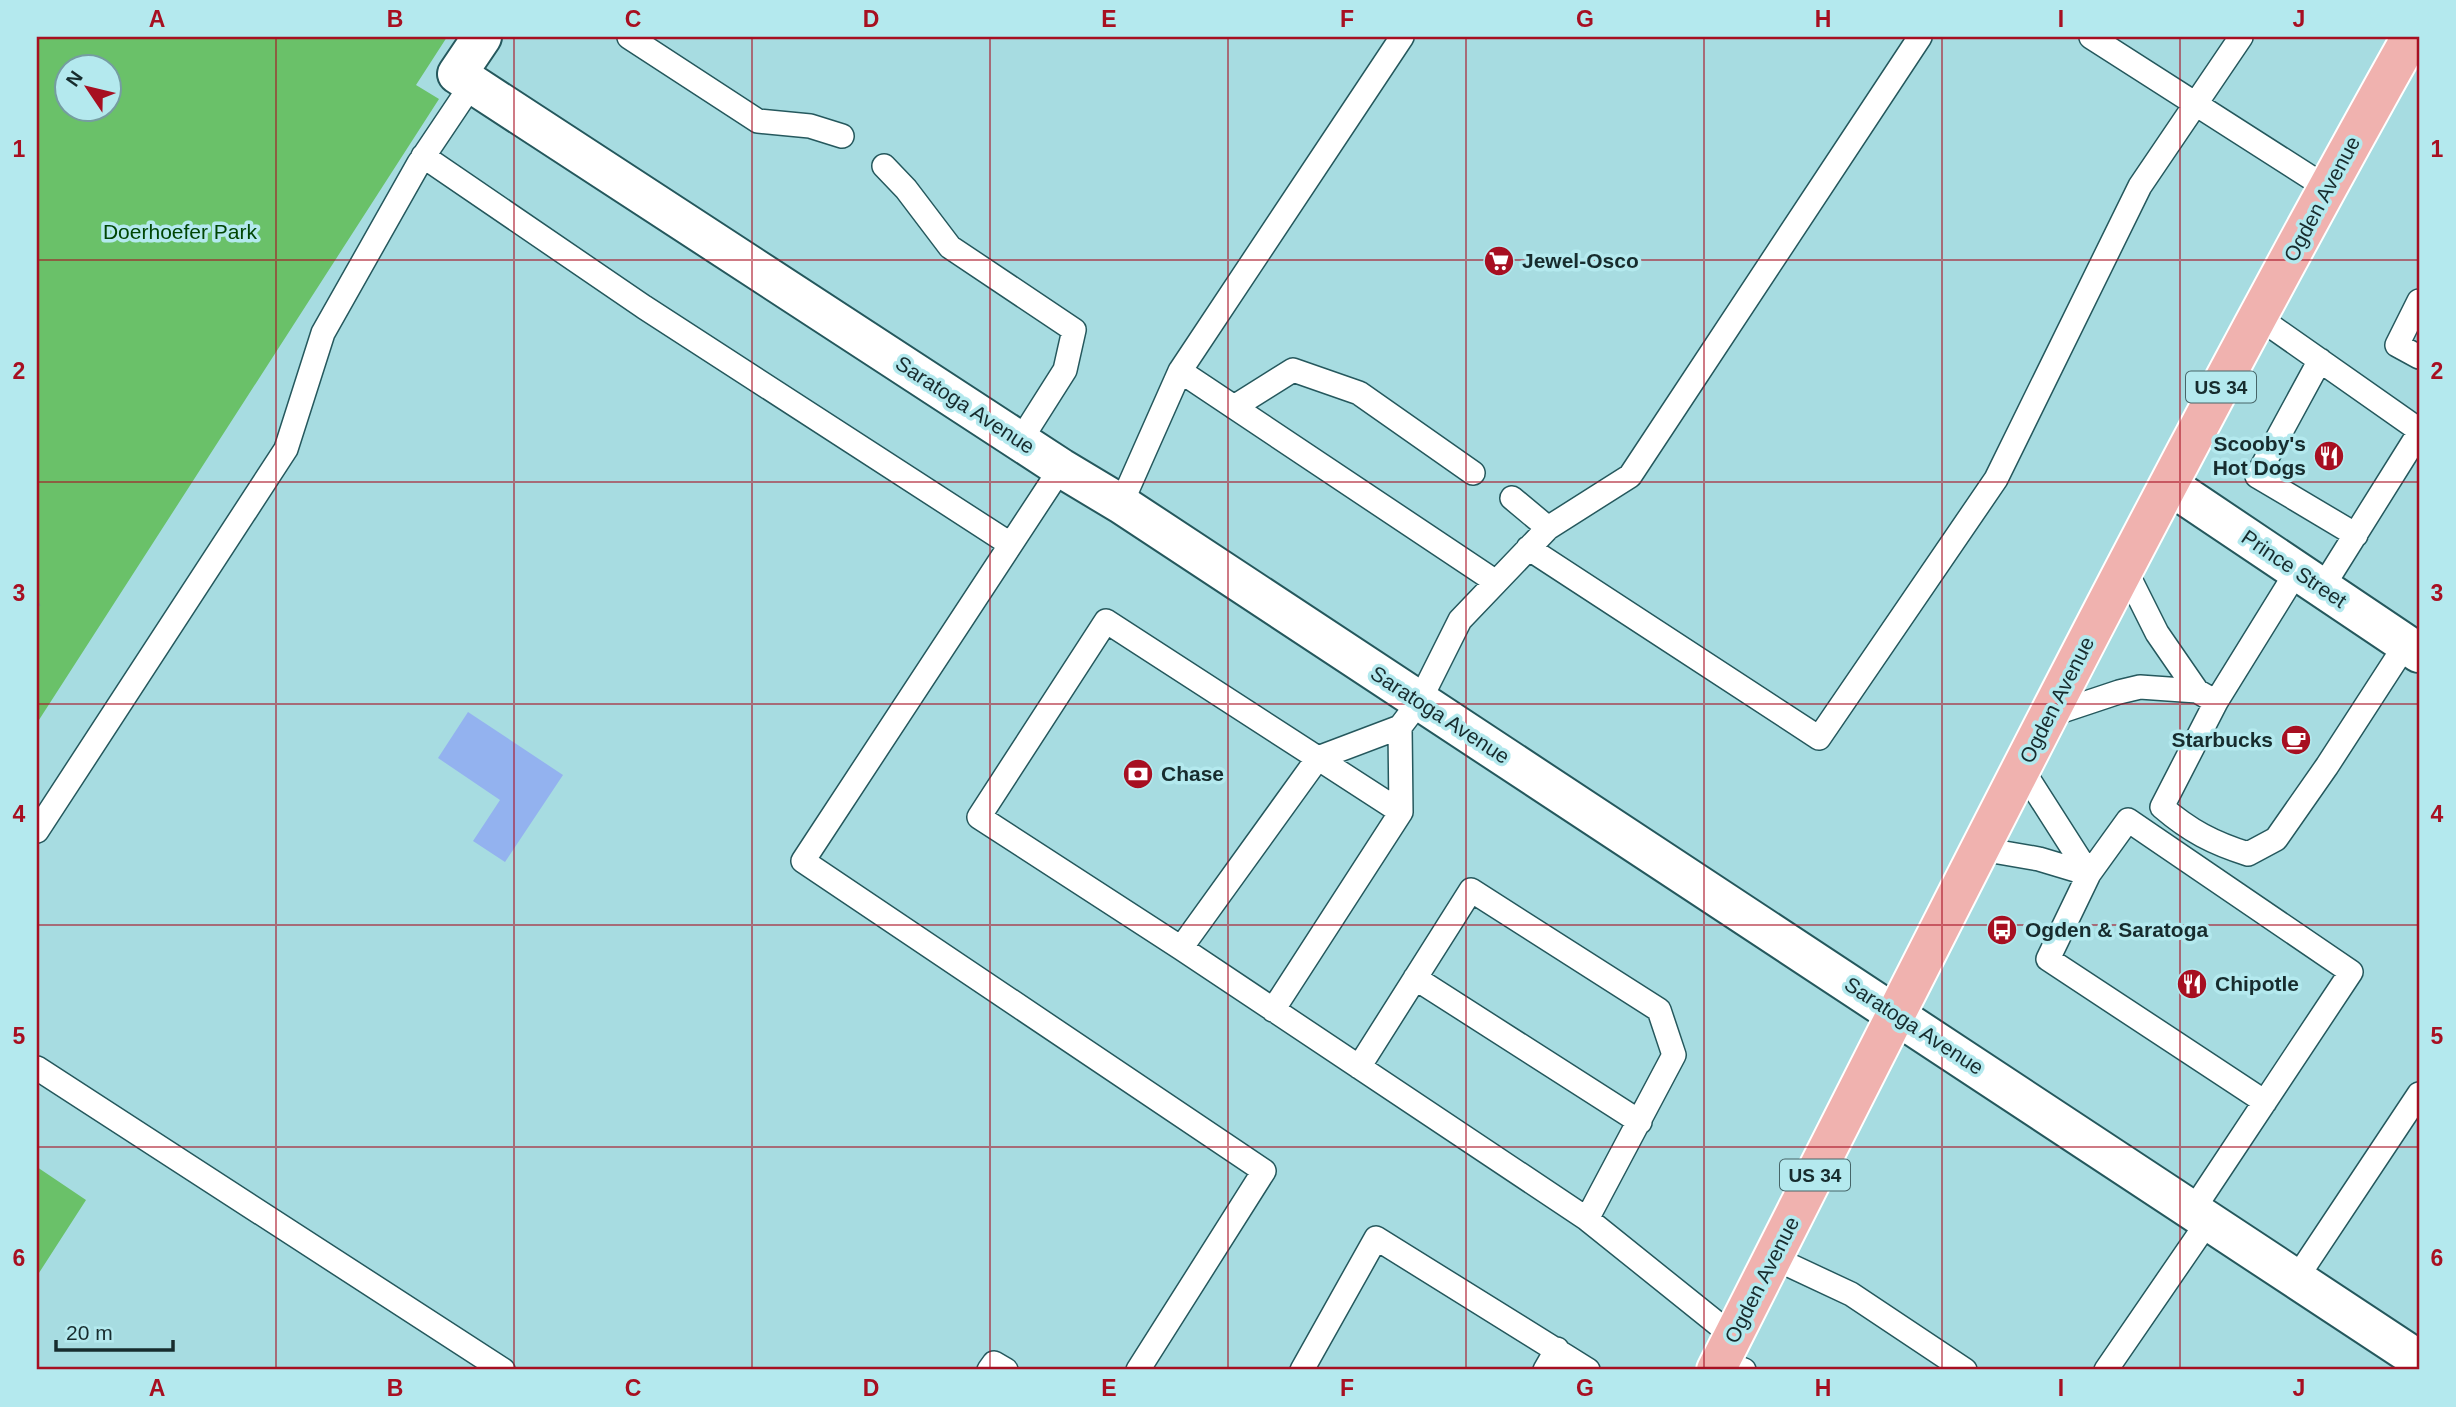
<svg xmlns="http://www.w3.org/2000/svg" width="2456" height="1407" viewBox="0 0 2456 1407" font-family="Arial,sans-serif">
  <style>
    .green { fill: #6ac169; fill-rule: evenodd }
    .water { fill: #93b2ef }
    .lines { fill: none; stroke-linecap: round; stroke-linejoin: round }
    .lane-casing { stroke: #25585d; stroke-width: 26 }
    .street-casing { stroke: #25585d; stroke-width: 42 }
    .primary-casing { stroke: #fff; stroke-width: 42 }
    .path { stroke: #6f979b; stroke-width: 4.5; stroke-dasharray: 3.5 3.5; stroke-linecap: butt }
    .lane { stroke: #fff; stroke-width: 23 }
    .street { stroke: #fff; stroke-width: 38 }
    .primary { stroke: #f0b2af; stroke-width: 38 }
    .grid { fill: none; stroke: #a70f21; stroke-width: 2; stroke-opacity: 0.55 }
    .labels { text-anchor: middle; stroke-width: 7; stroke-linejoin: round; paint-order: stroke }
    .shield { fill: #b4e9ee; stroke: #466568; stroke-width: 2 }
    .shield-label { font-size: 19px; font-weight: bold; fill: #172c2e }
    .street-label { font-size: 21px; fill: #172c2e; stroke: #b4e9ee }
    .park-label { font-size: 21px; fill: #004504; stroke: #b4e9ee }
    .poi-label { font-size: 21px; font-weight: bold; fill: #172c2e; stroke: #b4e9ee; text-anchor: start }
    .neatline { fill: none; stroke: #a70f21; stroke-width: 2.5 }
    .grid-label { font-size: 23px; text-anchor: middle; font-weight: bold; fill: #a70f21 }
  </style>
  <rect width="100%" height="100%" fill="#a7dce1"/>
  <path class="green" d="M37 37H447L416 85 439 99 37 723ZM66 66H108V108H66Z
    M37 1167 86 1200 37 1276Z"/>
  <path class="water" d="M468 712 563 775 505 862 473 841 500 800 438 758Z"/>
  <g class="lines">
    <g class="lane-casing">
      <path id="lane" d="M629 37 758 121 810 126 842 136
        M2091 37 2327 188
        M423 156 644 307 1010 544
        M884 166 906 189 950 247 1074 330 1065 370 1020 441
        M2419 301 2397 345 2419 357
        M2258 317 2419 430
        M2320 360 2257 476 2356 535
        M1180 371 1496 582
        M1234 407 1293 370 1359 393 1473 473
        M1061 468 803 861 1264 1171 1138 1370
        M1512 498 1548 528
        M1121 504 1180 371 1402 37
        M1528 548 1819 738 1996 479 2140 186 2241 37
        M2125 569 2157 633 2197 691
        M2297 571 2216 702 2162 807C2190 831 2213 843 2248 854L2276 839 2327 766 2406 644
        M2322 588 2419 433
        M2050 715 2119 692 2140 687 2197 691 2216 702
        M2022 769 2089 874
        M1401 812 1106 621 979 817 1181 948 1587 1219 1734 1337
        M37 831 286 449 323 333 419 163 472 84
        M1981 849 2039 859 2089 874
        M1181 948 1318 758 1400 727 1419 702 1460 620 1548 528 1630 476 1920 37
        M1415 978 1640 1122
        M1273 1010 1401 812 1400 727
        M1359 1067 1471 890 1659 1010 1674 1055 1587 1219
        M37 1068 503 1370
        M2193 1210 2351 972 2128 820 2089 874 2048 959 2265 1102
        M1774 1258 1851 1294 1965 1370
        M2296 1279 2419 1094
        M1721 1361 1744 1370
        M989 1370 994 1363 1006 1370
        M1302 1370 1376 1238 1588 1370
        M1545 1370 1557 1349
        M2106 1370 2209 1220"/>
    </g>
    <g class="street-casing">
      <path id="street" d="M482 37 457 74 1061 468 1121 504 2419 1360
        M2169 485 2419 653"/>
    </g>
    <g class="primary-casing">
      <path id="primary" d="M1716 1370C1942 923 2166 474 2411 37"/>
    </g>
    <path class="path" d="M37 603 39 608"/>
    <use href="#lane" class="lane"/>
    <use href="#street" class="street"/>
    <use href="#primary" class="primary"/>
  </g>
  <path class="grid" d="M276 37V1370M514 37V1370M752 37V1370M990 37V1370M1228 37V1370M1466 37V1370M1704 37V1370M1942 37V1370M2180 37V1370M37 260H2419M37 482H2419M37 704H2419M37 925H2419M37 1147H2419"/>
  <defs>
    <g id="supermarket-disc" transform="scale(1.575)"><circle r="9.5" fill="#a70f21" stroke="#b4e9ee"/><path d="M-6-5.5h2.5l.6 2H6L4.5 2H-2.5L-4.4-4H-6ZM-1.5 3.2a1.3 1.3 0 1 0 .1 0ZM3 3.2a1.3 1.3 0 1 0 .1 0Z" fill="#fff"/></g>
    <g id="restaurant-disc" transform="scale(1.575)"><circle r="9.5" fill="#a70f21" stroke="#b4e9ee"/><path d="M-5-6h1v4h1v-4h1v4h1v-4h1v5L-1.5 .5V6h-2V.5L-5-1ZM5-6V6H3V1.5H1.5Q1.5-4 5-6Z" fill="#fff"/></g>
    <g id="cafe-disc" transform="scale(1.575)"><circle r="9.5" fill="#a70f21" stroke="#b4e9ee"/><path d="M-5.5-4.5H6V0H3Q3 3.5 0 3.5H-2.5Q-5.5 3.5-5.5 0ZM3-3.2v2h1.7v-2ZM-6 4.5H4V6H-6Z" fill="#fff"/></g>
    <g id="bank-disc" transform="scale(1.575)"><circle r="9.5" fill="#a70f21" stroke="#b4e9ee"/><path d="M-6-4H6V4H-6ZM0-2.3a2.3 2.3 0 1 0 0 4.6a2.3 2.3 0 1 0 0-4.6Z" fill="#fff"/></g>
    <g id="bus-disc" transform="scale(1.575)"><circle r="9.5" fill="#a70f21" stroke="#b4e9ee"/><path d="M-5-6H5V4H4V6H2V4H-2V6H-4V4H-5ZM-3.5-4V0h7V-4ZM-3.5 1.2v1.5H-2V1.2ZM2 1.2v1.5H3.5V1.2Z" fill="#fff"/></g>
  </defs>
  <g fill-rule="evenodd">
    <use href="#supermarket-disc" x="1499" y="261"/>
    <use href="#restaurant-disc" x="2329" y="456"/>
    <use href="#cafe-disc" x="2296" y="740"/>
    <use href="#bank-disc" x="1138" y="774"/>
    <use href="#bus-disc" x="2002" y="930"/>
    <use href="#restaurant-disc" x="2192" y="984"/>
  </g>
  <g class="labels">
    <g class="shield">
      <rect x="2186" y="371.5" width="70" height="31" rx="5"/>
      <rect x="1780" y="1159.5" width="70" height="31" rx="5"/>
    </g>
    <g class="shield-label">
      <text x="2221" y="394">US 34</text>
      <text x="1815" y="1182">US 34</text>
    </g>
    <g class="street-label">
      <text transform="translate(2322 199) rotate(-62)" y="7">Ogden Avenue</text>
      <text transform="translate(965 405) rotate(33)" y="7">Saratoga Avenue</text>
      <text transform="translate(2294 569) rotate(34)" y="7">Prince Street</text>
      <text transform="translate(2057 700) rotate(-63)" y="7">Ogden Avenue</text>
      <text transform="translate(1440 715) rotate(33)" y="7">Saratoga Avenue</text>
      <text transform="translate(1914 1026) rotate(33)" y="7">Saratoga Avenue</text>
      <text transform="translate(1762 1280) rotate(-63)" y="7">Ogden Avenue</text>
    </g>
    <g class="park-label">
      <text x="180" y="239">Doerhoefer Park</text>
    </g>
    <g class="poi-label">
      <text x="1522" y="268">Jewel-Osco</text>
      <text x="2306" y="451" text-anchor="end">Scooby's<tspan x="2306" dy="24">Hot Dogs</tspan></text>
      <text x="2273" y="747" text-anchor="end">Starbucks</text>
      <text x="1161" y="781">Chase</text>
      <text x="2025" y="937">Ogden &amp; Saratoga</text>
      <text x="2215" y="991">Chipotle</text>
    </g>
  </g>
  <rect width="2456" height="1407" fill="none" stroke="#b4e9ee" stroke-width="77"/>
  <g transform="translate(88 88) rotate(305)"><circle r="33" fill="#b4e9ee" stroke="#759da1" stroke-width="2"/>
  <path d="M0-5L12 26L0 18L-12 26Z" fill="#a70f21"/>
  <text y="-10" font-size="19" font-weight="bold" text-anchor="middle" fill="#172c2e">N</text>
  </g>
  <path d="M56 1340v10h117v-10" fill="none" stroke="#172c2e" stroke-width="3.5"/>
  <text x="66" y="1340" font-size="21" fill="#172c2e" stroke="#b4e9ee" stroke-width="5" paint-order="stroke">20 m</text>
  <rect x="38" y="38" width="2380" height="1330" class="neatline"/>
  <g class="grid-label">
    <text x="157" y="27">A</text>
    <text x="395" y="27">B</text>
    <text x="633" y="27">C</text>
    <text x="871" y="27">D</text>
    <text x="1109" y="27">E</text>
    <text x="1347" y="27">F</text>
    <text x="1585" y="27">G</text>
    <text x="1823" y="27">H</text>
    <text x="2061" y="27">I</text>
    <text x="2299" y="27">J</text>
    <text x="19" y="157">1</text>
    <text x="2437" y="157">1</text>
    <text x="19" y="379">2</text>
    <text x="2437" y="379">2</text>
    <text x="19" y="601">3</text>
    <text x="2437" y="601">3</text>
    <text x="19" y="822">4</text>
    <text x="2437" y="822">4</text>
    <text x="19" y="1044">5</text>
    <text x="2437" y="1044">5</text>
    <text x="19" y="1266">6</text>
    <text x="2437" y="1266">6</text>
    <text x="157" y="1396">A</text>
    <text x="395" y="1396">B</text>
    <text x="633" y="1396">C</text>
    <text x="871" y="1396">D</text>
    <text x="1109" y="1396">E</text>
    <text x="1347" y="1396">F</text>
    <text x="1585" y="1396">G</text>
    <text x="1823" y="1396">H</text>
    <text x="2061" y="1396">I</text>
    <text x="2299" y="1396">J</text>
  </g>
</svg>
